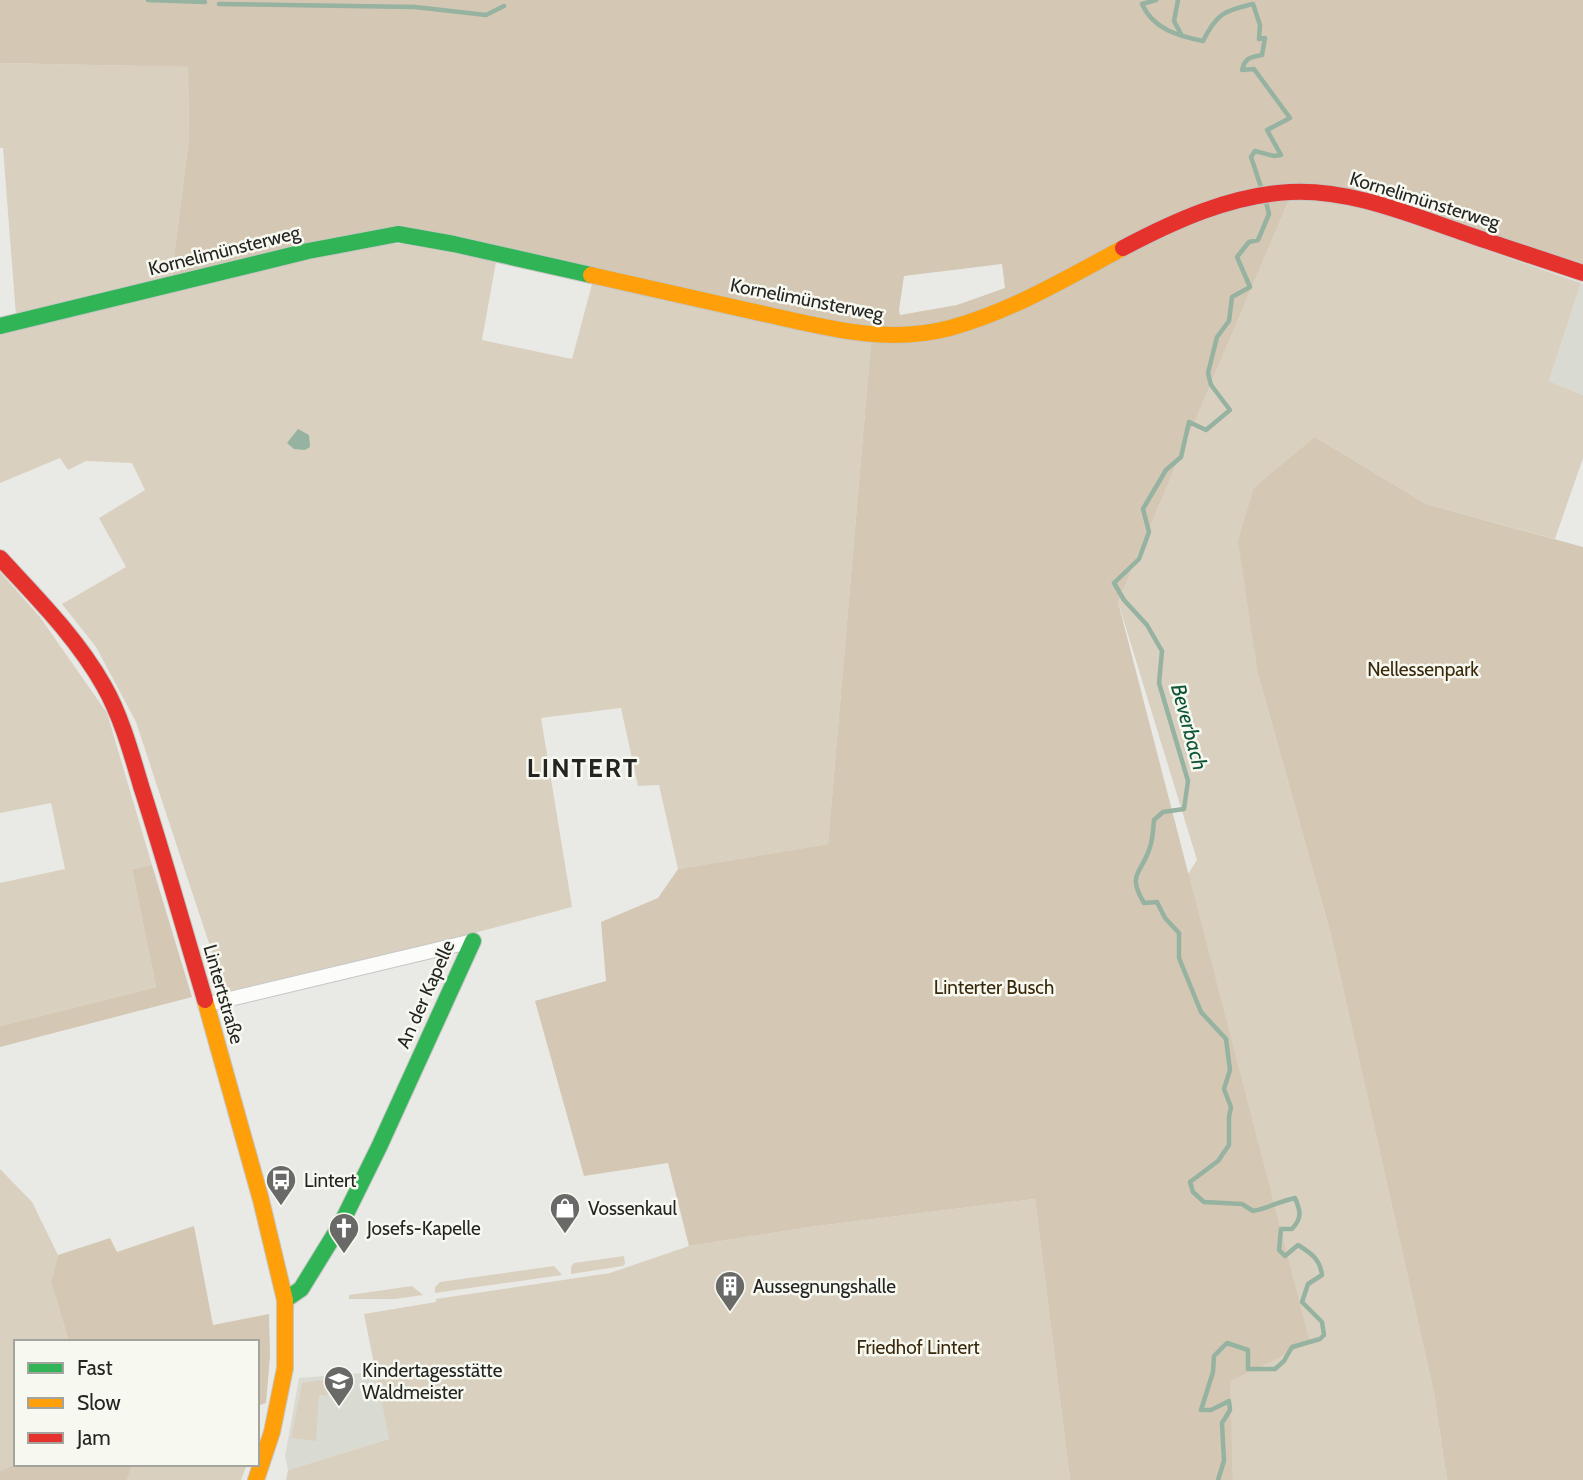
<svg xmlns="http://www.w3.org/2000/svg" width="1583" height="1480" viewBox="0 0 1583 1480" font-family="Cabin,sans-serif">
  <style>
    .built { fill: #d9dbd2 }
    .green { fill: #dad0c0 }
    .forest { fill: #d4c7b3; fill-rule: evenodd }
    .water { fill: #96b2a1 }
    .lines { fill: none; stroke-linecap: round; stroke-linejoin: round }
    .stream { stroke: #96b2a1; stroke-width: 4.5 }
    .street-casing { stroke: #c5c6c3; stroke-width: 16 }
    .fast-casing { stroke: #c5c6c3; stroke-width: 18 }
    .slow-casing { stroke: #c5c6c3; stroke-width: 18 }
    .jam-casing { stroke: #c5c6c3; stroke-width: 18 }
    .street { stroke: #fcfcfb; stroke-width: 14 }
    .fast { stroke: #30b455; stroke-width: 16 }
    .slow { stroke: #ff9f0a; stroke-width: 16 }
    .jam { stroke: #e5322d; stroke-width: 16 }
    .labels { text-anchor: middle; stroke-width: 5; stroke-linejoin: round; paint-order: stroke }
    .street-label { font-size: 19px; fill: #242422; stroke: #f7f9f1 }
    .park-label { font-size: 19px; fill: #39280a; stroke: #f7f9f1 }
    .poi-label { font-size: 19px; fill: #242422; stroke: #f7f9f1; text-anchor: start }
    .water-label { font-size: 21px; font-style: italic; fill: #0f5537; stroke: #f7f9f1 }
    .district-label { font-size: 26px; font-weight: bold; letter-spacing: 2px; fill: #242422; stroke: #f7f9f1 }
  </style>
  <rect width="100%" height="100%" fill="#e9eae6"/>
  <path class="built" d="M1581 283 1583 284V395L1549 381Z
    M376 1372 389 1439 288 1470 285 1456 299 1378Z"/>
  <path class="green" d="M0 63 188 67 189 139 171 281 16 316 3 148H0Z
    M1289 200H1325L1365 208 1581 283 1549 381 1583 395V458L1555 539 1426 504 1315 437 1258 674 1331 935 1434 1393 1447 1480H1233L1229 1381 1172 899 1197 860 1118 602Z
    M371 243 416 244 496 262 482 340 572 359 592 284 871 342 828 844 678 869 659 785 638 786 621 708 541 718 572 907 474 933 225 992 136 722 96 647 62 604 126 567 99 518 145 490 132 463 86 461 68 470 60 458 0 483V334Z
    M0 572 40 617 107 713 152 865 132 869 156 987 0 1026V883L65 869 51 803 0 813Z
    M0 1169 32 1202 58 1255 51 1282 69 1342H16V1464L0 1471Z
    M1035 1199 1070 1480H286L288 1470 389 1439 364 1314 436 1302V1299L610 1273 689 1246 810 1227Z
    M624 1256 625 1264 623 1266 571 1274V1267L574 1263Z
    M554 1266 562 1275 435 1293V1287L440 1282Z
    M412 1286 423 1295 395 1299H349V1295Z
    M330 1379 328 1395H319L316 1441 291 1438 302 1383Z
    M133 1464H247L241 1480H127Z"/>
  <path class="forest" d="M0 0H1583V266L1367 195 1289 200 1118 602 1310 1343 1230 1381 1233 1480H1070L1035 1199 810 1227 689 1246 668 1163 584 1176 535 1001 606 981 601 922 658 898 678 869 828 844 871 342 416 231 171 281 189 139 188 67 0 63ZM1002 264 1005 288 957 305 900 315 899 310 904 276Z
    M1315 437 1426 504 1583 547V1480H1447L1434 1393 1331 935 1258 674 1238 541 1254 488Z
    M152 865 192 997 0 1047V1026L156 987 132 869Z
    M194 1226 213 1325 269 1314 270 1356 266 1403 257 1406V1342H69L51 1282 58 1255 110 1238 117 1252Z
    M16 1464H133L127 1480H0V1471Z"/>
  <path class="water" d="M298 429 309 435 310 447 305 450 294 449 287 443Z"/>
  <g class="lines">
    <path class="stream" d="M148 0 205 2
      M1156 0 1142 4C1153 29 1178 36 1203 41 1217 13 1224 11 1253 4L1260 25 1259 39 1265 38 1262 55C1250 57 1245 58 1242 70L1254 69 1290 118 1267 130 1281 155 1274 156 1255 151 1251 157 1262 190
      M1178 0 1174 21 1182 36
      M219 4 415 7 486 15 504 6
      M1218 1480 1224 1461 1222 1423 1230 1410 1229 1401 1211 1410H1201L1213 1372 1214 1356 1227 1343 1248 1350V1369H1275L1284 1361 1292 1347 1320 1339 1324 1335 1322 1322 1302 1302 1308 1284 1322 1275C1320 1259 1311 1253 1298 1245L1285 1256 1279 1250 1281 1229H1292C1302 1218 1301 1212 1295 1198 1281 1201 1268 1208 1253 1211L1242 1204 1204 1202 1193 1192 1190 1182 1218 1161 1229 1145V1117L1231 1107 1224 1089 1230 1070 1226 1039 1201 1012 1179 958V933L1165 918 1157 902 1144 903C1126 873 1142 874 1150 847 1153 839 1153 829 1154 820L1163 812 1184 809 1188 781 1159 683 1162 651 1147 625 1124 600 1114 583 1139 559 1149 532 1143 509 1166 470 1181 457 1189 422 1206 430 1230 410 1211 385 1208 373 1217 337 1229 321 1232 297 1250 287 1237 257 1249 242 1258 240 1269 214 1266 202"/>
    <g class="street-casing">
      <path id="street" d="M205 1005 473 941"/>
    </g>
    <g class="fast-casing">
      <path id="fast" d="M0 326 308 251 398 234 454 244 591 275
        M285 1300 301 1289 341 1224 379 1147 473 941"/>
    </g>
    <g class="slow-casing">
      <path id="slow" d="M591 275C644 287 698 299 751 311 817 325 882 346 950 328 1012 311 1067 278 1123 248
        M205 1000 261 1200 285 1300V1368L272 1432 256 1480"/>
    </g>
    <g class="jam-casing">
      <path id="jam" d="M1123 248C1174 221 1231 195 1290 192 1348 189 1406 213 1461 232 1501 246 1542 259 1583 273
        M0 558C37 598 77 638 104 686 121 716 131 752 141 786 164 857 184 929 205 1000"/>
    </g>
    <use href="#street" class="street"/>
    <use href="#fast" class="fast"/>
    <use href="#slow" class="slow"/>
    <use href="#jam" class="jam"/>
  </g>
  <defs>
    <g id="bus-pin" transform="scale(1.575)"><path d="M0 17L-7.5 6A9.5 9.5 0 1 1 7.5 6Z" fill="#696967" stroke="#f7f9f1"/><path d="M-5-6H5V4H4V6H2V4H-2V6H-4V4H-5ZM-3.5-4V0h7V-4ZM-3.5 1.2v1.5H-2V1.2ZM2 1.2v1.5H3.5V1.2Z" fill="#fff"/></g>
    <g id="shop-pin" transform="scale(1.575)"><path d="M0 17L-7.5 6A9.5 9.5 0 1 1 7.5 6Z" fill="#696967" stroke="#f7f9f1"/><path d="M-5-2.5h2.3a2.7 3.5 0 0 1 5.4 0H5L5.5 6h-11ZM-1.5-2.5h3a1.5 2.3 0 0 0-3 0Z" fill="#fff"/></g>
    <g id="church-pin" transform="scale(1.575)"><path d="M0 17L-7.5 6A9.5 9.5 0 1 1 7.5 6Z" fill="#696967" stroke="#f7f9f1"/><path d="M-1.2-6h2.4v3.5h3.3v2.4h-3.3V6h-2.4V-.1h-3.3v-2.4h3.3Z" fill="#fff"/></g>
    <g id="building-pin" transform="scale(1.575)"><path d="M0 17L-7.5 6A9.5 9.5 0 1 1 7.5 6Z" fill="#696967" stroke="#f7f9f1"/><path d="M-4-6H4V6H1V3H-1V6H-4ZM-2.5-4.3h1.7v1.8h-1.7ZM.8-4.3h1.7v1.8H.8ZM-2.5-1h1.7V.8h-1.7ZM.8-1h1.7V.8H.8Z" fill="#fff"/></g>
    <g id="school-pin" transform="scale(1.575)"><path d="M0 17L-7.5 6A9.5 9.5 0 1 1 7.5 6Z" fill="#696967" stroke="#f7f9f1"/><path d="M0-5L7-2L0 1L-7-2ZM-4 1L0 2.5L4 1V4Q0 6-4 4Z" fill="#fff"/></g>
  </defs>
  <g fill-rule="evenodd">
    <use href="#bus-pin" x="281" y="1180"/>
    <use href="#shop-pin" x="565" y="1208"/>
    <use href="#church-pin" x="344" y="1228"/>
    <use href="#building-pin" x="730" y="1286"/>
    <use href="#school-pin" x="339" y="1381"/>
  </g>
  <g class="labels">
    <g class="street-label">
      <text transform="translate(1425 200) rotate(17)" y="7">Kornelimünsterweg</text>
      <text transform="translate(224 250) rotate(-14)" y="7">Kornelimünsterweg</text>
      <text transform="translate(807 299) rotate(11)" y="7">Kornelimünsterweg</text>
      <text transform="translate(224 994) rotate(74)" y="7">Lintertstraße</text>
      <text transform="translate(425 994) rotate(-66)" y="7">An der Kapelle</text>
    </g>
    <g class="park-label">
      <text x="1423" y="676">Nellessenpark</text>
      <text x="994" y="994">Linterter Busch</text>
      <text x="918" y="1354">Friedhof Lintert</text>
    </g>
    <g class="poi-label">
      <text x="304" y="1187">Lintert</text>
      <text x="588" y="1215">Vossenkaul</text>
      <text x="367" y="1235">Josefs-Kapelle</text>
      <text x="753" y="1293">Aussegnungshalle</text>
      <text x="362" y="1377">Kindertagesstätte<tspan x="362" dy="22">Waldmeister</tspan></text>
    </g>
    <g class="water-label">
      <text transform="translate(1189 727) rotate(75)" y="7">Beverbach</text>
    </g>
    <g class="district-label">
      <text x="583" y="777">LINTERT</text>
    </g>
  </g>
  <rect x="14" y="1340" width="245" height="126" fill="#f7f9f1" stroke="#a3a49e" stroke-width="2"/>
  <rect x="28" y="1363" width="35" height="10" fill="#30b455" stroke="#a3a49e" stroke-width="2"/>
  <text x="77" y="1375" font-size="21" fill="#242422">Fast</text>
  <rect x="28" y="1398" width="35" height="10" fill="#ff9f0a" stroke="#a3a49e" stroke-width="2"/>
  <text x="77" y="1410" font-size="21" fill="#242422">Slow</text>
  <rect x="28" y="1433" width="35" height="10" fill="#e5322d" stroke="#a3a49e" stroke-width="2"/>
  <text x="77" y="1445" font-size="21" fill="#242422">Jam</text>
</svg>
